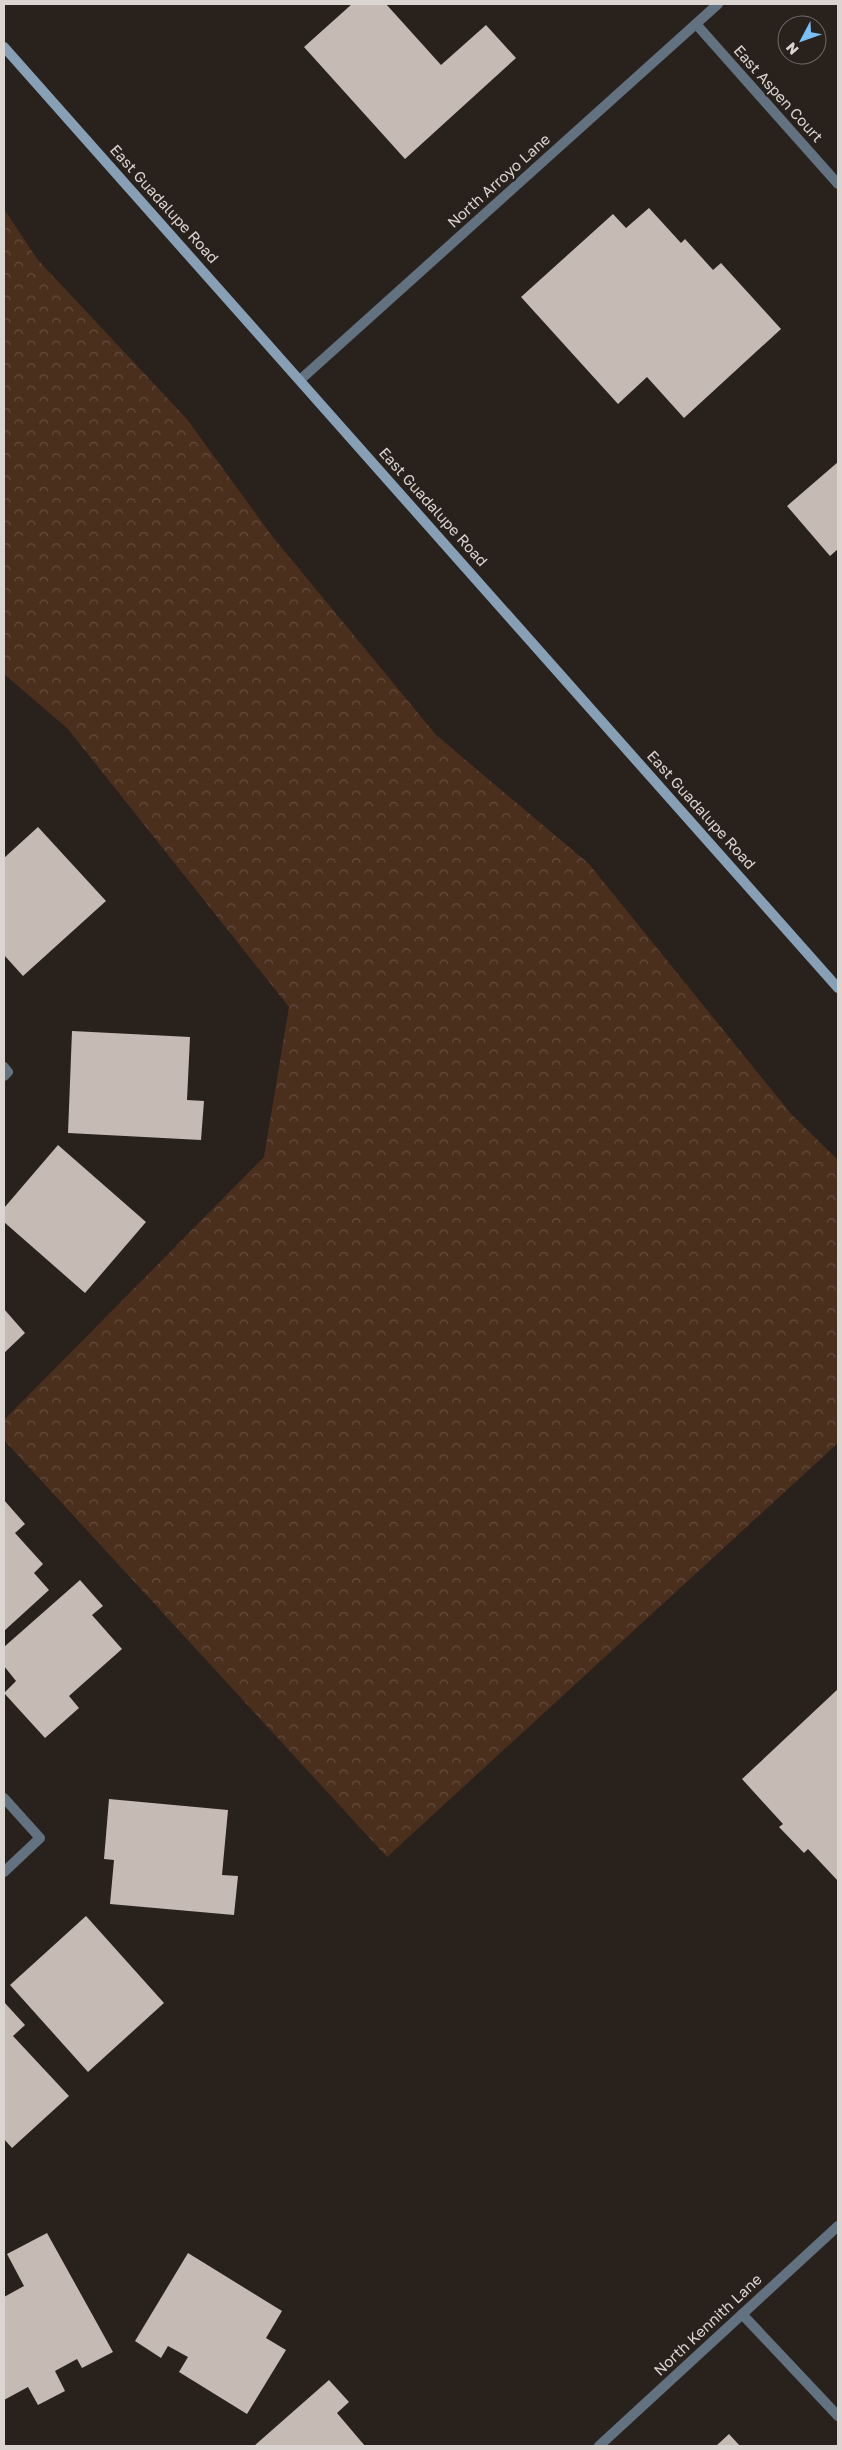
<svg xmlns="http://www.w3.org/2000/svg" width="842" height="2450" viewBox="0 0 842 2450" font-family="'Golos Text',sans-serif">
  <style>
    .park { fill: url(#park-crowns) }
    .building { fill: #c5bab4 }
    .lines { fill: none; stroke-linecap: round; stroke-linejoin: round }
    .street { stroke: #637280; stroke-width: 10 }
    .secondary { stroke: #87a0b5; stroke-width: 10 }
    .labels { text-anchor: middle; stroke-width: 5; stroke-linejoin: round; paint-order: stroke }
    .street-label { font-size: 15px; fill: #dbd5d2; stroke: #29211c }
  </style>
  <defs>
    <pattern id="park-crowns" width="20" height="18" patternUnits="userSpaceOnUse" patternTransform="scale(1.25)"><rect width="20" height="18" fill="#4b2f1d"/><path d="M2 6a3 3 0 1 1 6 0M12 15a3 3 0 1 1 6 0" fill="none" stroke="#644c3d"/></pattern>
  </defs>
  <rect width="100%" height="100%" fill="#29211c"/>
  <path class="park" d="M4 209 37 259 186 418 272 536 436 735 589 864 792 1115 838 1160V1443L387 1857 4 1440V1420L264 1157 289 1007 68 729 4 674Z"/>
  <path class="building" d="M352 4H386L441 65 486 25 516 58 405 159 304 47Z
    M649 208 681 243 685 239 713 270 721 263 781 329 684 418 647 377 618 404 521 297 613 214 626 228Z
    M838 462V549L830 556 787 506Z
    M38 827 106 901 23 976 4 955V858Z
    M72 1031 190 1037 187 1100 204 1101 201 1140 68 1133Z
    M58 1145 146 1222 85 1293 4 1222V1208Z
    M4 1309 25 1333 4 1353Z
    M4 1500 25 1524 15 1533 43 1564 34 1573 49 1590 4 1631Z
    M80 1580 103 1606 92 1615 122 1649 69 1696 79 1708 45 1738 4 1693 16 1681 4 1666V1647Z
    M838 1689V1881L808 1849 804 1853 779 1827 783 1824 742 1779Z
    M109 1799 228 1810 222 1875 238 1876 234 1915 110 1904 114 1860 104 1859Z
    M86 1916 164 2003 88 2072 10 1985Z
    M4 2002 25 2025 13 2036 69 2096 12 2148 4 2139Z
    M47 2233 113 2352 82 2368 77 2359 55 2371 65 2391 38 2405 28 2387 4 2400V2297L24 2286 7 2254Z
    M188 2253 282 2311 266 2338 286 2350 247 2414 179 2372 188 2357 168 2346 161 2358 135 2341Z
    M329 2380 349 2402 337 2413 365 2446H254Z
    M729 2434 740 2446H716Z"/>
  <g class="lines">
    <path class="street" d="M696 24 838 184
      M300 380 718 4
      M4 1067 8 1072 4 1076
      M4 1798 40 1838 4 1872
      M742 2314 838 2416
      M599 2446 838 2226"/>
    <path class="secondary" d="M4 47 838 988"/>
  </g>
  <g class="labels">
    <g class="street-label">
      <text transform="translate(778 94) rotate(48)" y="5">East Aspen Court</text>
      <text transform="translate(499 181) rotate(-42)" y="5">North Arroyo Lane</text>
      <text transform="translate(164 204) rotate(48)" y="5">East Guadalupe Road</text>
      <text transform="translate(433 507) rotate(48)" y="5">East Guadalupe Road</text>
      <text transform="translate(701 810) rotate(48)" y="5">East Guadalupe Road</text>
      <text transform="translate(708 2325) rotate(-43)" y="5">North Kennith Lane</text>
    </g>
  </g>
  <rect width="842" height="2450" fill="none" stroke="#dbd5d2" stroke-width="10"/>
  <g transform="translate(802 40) rotate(229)"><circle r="24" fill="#29211c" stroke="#706965"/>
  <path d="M0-4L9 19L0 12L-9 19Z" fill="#79bff8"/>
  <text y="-8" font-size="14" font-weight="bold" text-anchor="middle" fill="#dbd5d2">N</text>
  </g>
</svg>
